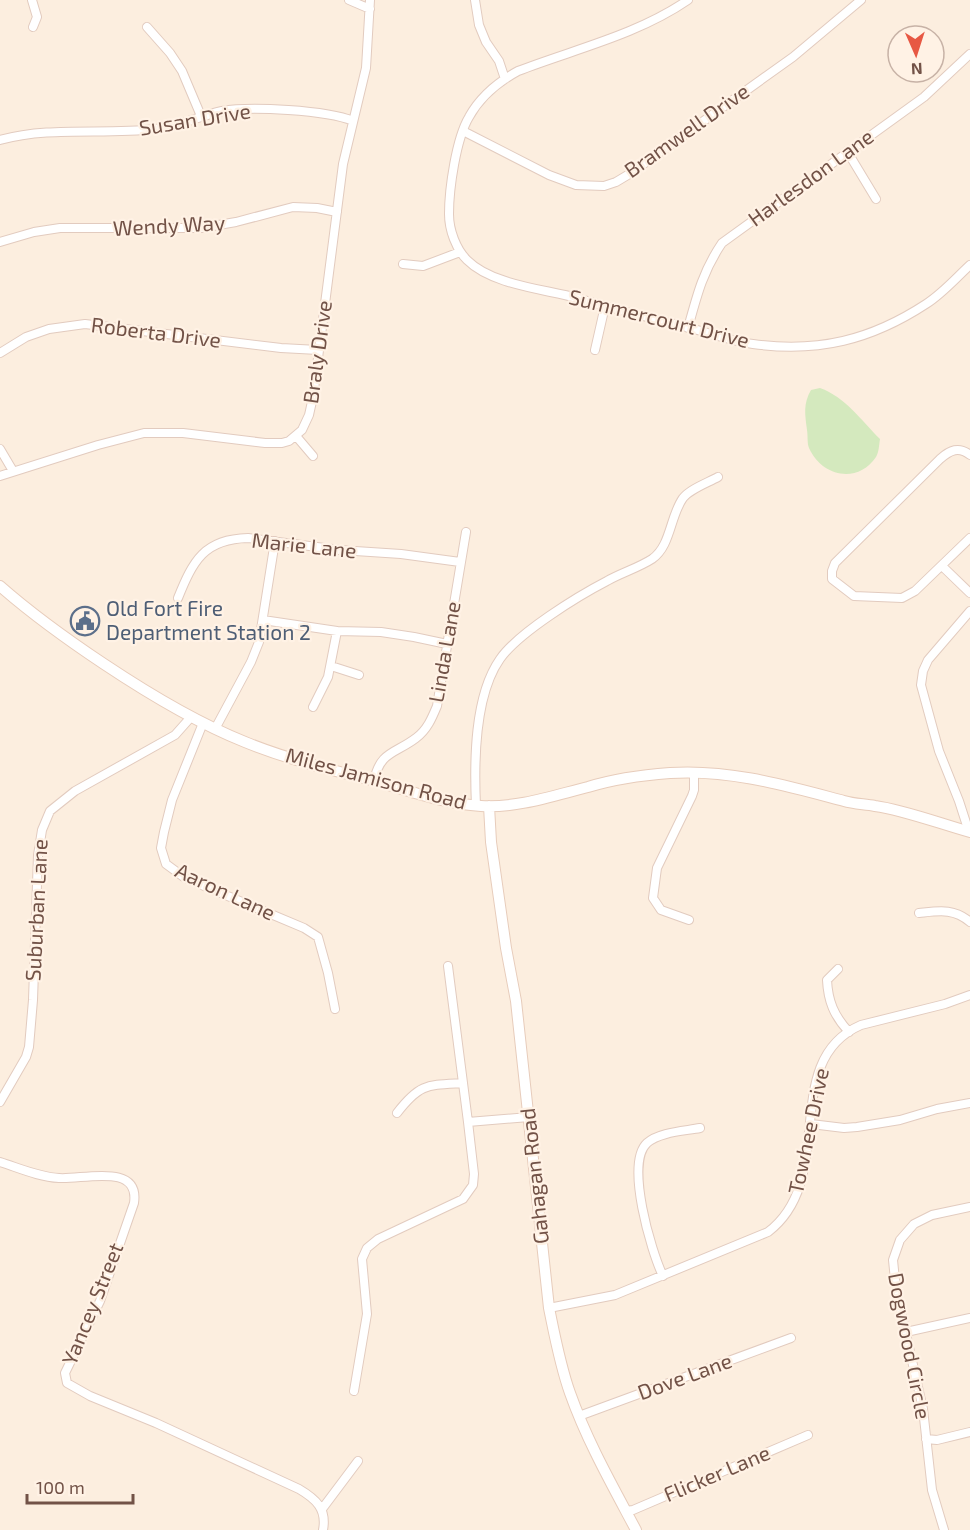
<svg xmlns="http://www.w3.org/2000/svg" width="970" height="1530" viewBox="0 0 970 1530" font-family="'Exo 2',sans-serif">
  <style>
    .green { fill: #d4e9be }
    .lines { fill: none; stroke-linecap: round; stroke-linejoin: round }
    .street-casing { stroke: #e2cbbf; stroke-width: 10 }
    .secondary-casing { stroke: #e7ccbb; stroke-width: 12 }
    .street { stroke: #fff; stroke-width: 8 }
    .secondary { stroke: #fff; stroke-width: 10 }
    .labels { text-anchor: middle; stroke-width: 4.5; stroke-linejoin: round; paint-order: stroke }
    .street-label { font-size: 21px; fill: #725247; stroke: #fff2e5 }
    .service-label { font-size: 21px; fill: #4e5e75; stroke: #fff2e5; text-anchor: start }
  </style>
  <rect width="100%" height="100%" fill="#fceedf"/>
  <path class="green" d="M820 388C845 397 861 420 880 439 879 445 879 452 876 457 858 484 822 477 809 448 807 443 808 436 807 430 805 414 803 404 811 390Z"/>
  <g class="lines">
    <g class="street-casing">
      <path id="street" d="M32 0 37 17 33 27
        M349 0 370 9
        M475 0 479 25 486 42 499 61 505 79
        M688 0C637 35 575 49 518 71 498 82 480 97 469 117 456 139 449 189 449 214 449 230 456 249 467 260 492 285 544 289 577 298 614 309 650 318 687 327 709 333 731 341 753 344 818 353 871 340 926 304 942 294 956 278 970 265
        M147 27 170 53 182 71 201 116
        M463 131 549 175 576 185 604 186 616 182 631 173 793 57 861 0
        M0 140C51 126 103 135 155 129 178 127 199 116 222 111 250 106 327 110 353 121
        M847 151 876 199
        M0 242 34 232 60 228H201L236 222 293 207 317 208 337 212
        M403 264 423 266 460 252
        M688 328C697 295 703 271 722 243L924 97 970 54
        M595 350 605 306
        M0 353 26 337 49 329 85 324 281 348 318 350
        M296 436 313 456
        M0 449 13 471
        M970 455C959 446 950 450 940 459L835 563 832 571V579L854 596 902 598 915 591 970 538
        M0 476 98 445 144 433H183L265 443H282L289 441 302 430 309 415 313 397 343 164 366 68 370 0
        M942 566 970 593
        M178 598C193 561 204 539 248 538L340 550 401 554 460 562
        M263 620 337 631 381 632 414 637 447 644
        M331 666 359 675
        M313 707 328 677 337 631
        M203 723 172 800 164 832 161 848 166 864 185 878 304 928 318 937 328 973 335 1009
        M215 729 251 662 259 642 275 541
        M374 781C380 751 395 754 416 738 427 730 432 718 437 706L466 532
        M476 806C474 762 474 696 500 659 518 633 578 596 607 581 621 573 638 568 652 559 671 546 670 516 683 498 690 489 707 483 718 477
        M969 832 959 801 939 751 921 685 923 671 928 660 970 611
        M919 913C939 911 954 908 970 922
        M689 920 661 910 653 898 657 868 692 796 694 790V773
        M838 969 827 980C828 1001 834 1016 849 1032
        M0 1102 26 1057 29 1047 33 1000 38 855 42 830 50 811 75 791 175 735 191 717
        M397 1113C420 1083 428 1085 463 1083
        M468 1122 529 1117
        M811 1124 844 1128 857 1127 900 1120 937 1109 970 1103
        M0 1162C19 1168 39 1177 59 1178 82 1180 140 1162 134 1203L100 1301 65 1373 67 1383 90 1396 156 1423 299 1489C316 1499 327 1509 323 1530
        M663 1276C651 1251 625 1163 647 1143 659 1132 685 1131 700 1128
        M549 1308 615 1295 768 1232C839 1178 778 1061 861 1025L945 1004 970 995
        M906 1332 970 1318
        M354 1391 367 1314 362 1259 367 1248 378 1239 463 1199 473 1185 474 1174 468 1122 448 966
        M579 1416 791 1338
        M926 1439 937 1440 970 1432
        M322 1509 358 1461
        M626 1511 633 1510 808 1435
        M944 1530 932 1490 923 1409 896 1290 893 1260 900 1240 914 1224 932 1215 970 1207"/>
    </g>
    <g class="secondary-casing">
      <path id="secondary" d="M0 586C33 615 68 640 104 664 149 694 195 722 245 742 287 759 331 770 375 781 409 791 445 804 481 806 518 808 552 796 588 787 614 779 643 775 670 773 730 769 787 786 844 801 854 804 864 804 875 806 904 810 941 824 970 832
        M489 806 491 842 506 948 516 1001 549 1308C555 1337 560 1365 570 1393 587 1441 612 1485 636 1530"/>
    </g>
    <use href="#street" class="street"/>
    <use href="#secondary" class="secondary"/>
  </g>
  <defs>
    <g id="civic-ring" transform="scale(1.5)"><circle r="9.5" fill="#fff2e5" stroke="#5c6f8a" stroke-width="1.5"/><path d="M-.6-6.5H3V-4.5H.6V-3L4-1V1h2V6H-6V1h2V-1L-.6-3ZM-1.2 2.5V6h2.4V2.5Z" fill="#5c6f8a"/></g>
  </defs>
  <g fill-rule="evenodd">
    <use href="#civic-ring" x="85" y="621"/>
  </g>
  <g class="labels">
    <g class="street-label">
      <text transform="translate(195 120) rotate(-9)" y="7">Susan Drive</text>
      <text transform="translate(687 131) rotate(-35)" y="7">Bramwell Drive</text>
      <text transform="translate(811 178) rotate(-36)" y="7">Harlesdon Lane</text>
      <text transform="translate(169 226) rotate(-3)" y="7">Wendy Way</text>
      <text transform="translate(659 319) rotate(14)" y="7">Summercourt Drive</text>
      <text transform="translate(156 333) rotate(7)" y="7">Roberta Drive</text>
      <text transform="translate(318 352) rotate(-82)" y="7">Braly Drive</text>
      <text transform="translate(304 546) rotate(6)" y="7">Marie Lane</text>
      <text transform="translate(445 652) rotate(-80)" y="7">Linda Lane</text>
      <text transform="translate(376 779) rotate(15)" y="7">Miles Jamison Road</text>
      <text transform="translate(225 892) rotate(25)" y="7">Aaron Lane</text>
      <text transform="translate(37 910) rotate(-87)" y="7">Suburban Lane</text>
      <text transform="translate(809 1131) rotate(-78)" y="7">Towhee Drive</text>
      <text transform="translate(535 1176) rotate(-96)" y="7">Gahagan Road</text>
      <text transform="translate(93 1304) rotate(-68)" y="7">Yancey Street</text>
      <text transform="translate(909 1346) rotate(79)" y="7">Dogwood Circle</text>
      <text transform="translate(685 1377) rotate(-20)" y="7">Dove Lane</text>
      <text transform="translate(717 1474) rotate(-23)" y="7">Flicker Lane</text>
    </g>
    <g class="service-label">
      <text x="106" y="616">Old Fort Fire<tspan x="106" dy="24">Department Station 2</tspan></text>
    </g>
  </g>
  <g transform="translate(916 54) rotate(177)"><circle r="28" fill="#fff2e5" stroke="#c7b2a6" stroke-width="1.5"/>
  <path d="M0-4.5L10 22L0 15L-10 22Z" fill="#e75843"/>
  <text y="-9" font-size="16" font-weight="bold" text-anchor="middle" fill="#725247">N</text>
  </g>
  <path d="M27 1494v9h106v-9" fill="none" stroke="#725247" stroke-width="3"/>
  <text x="36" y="1494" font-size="18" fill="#725247" stroke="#fff2e5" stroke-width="4.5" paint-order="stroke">100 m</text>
</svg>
